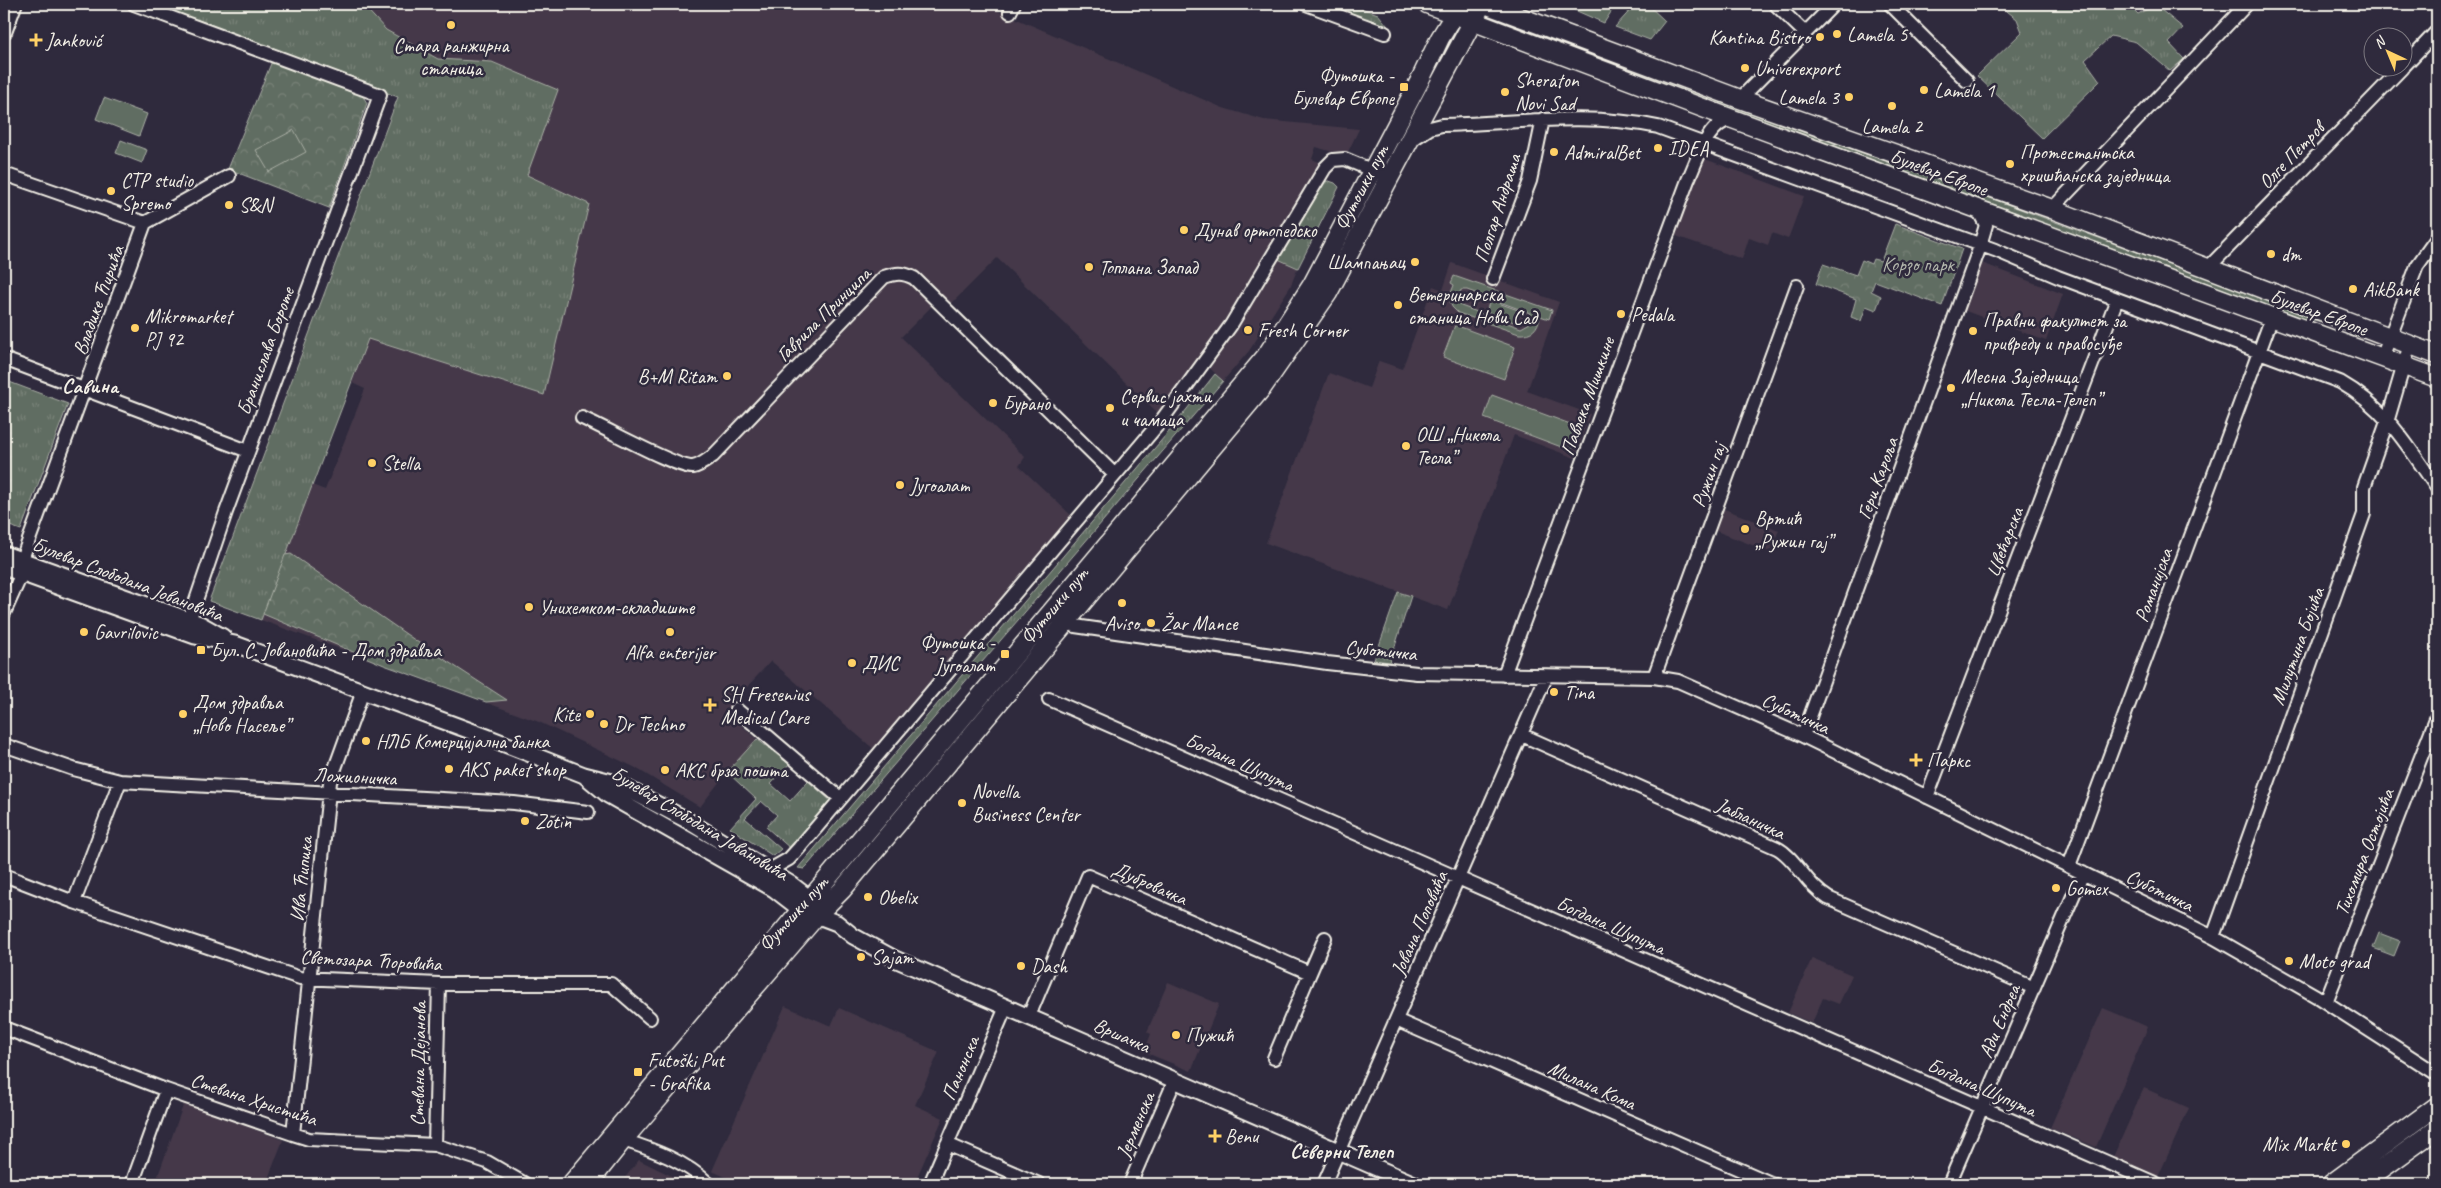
<svg xmlns="http://www.w3.org/2000/svg" width="2441" height="1188" viewBox="0 0 2441 1188" font-family="Caveat,sans-serif">
  <style>
    .built { fill: #443949 }
    .grass { fill: url(#grass-tufts); stroke: #aaafa5 }
    .forest { fill: url(#forest-crowns); stroke: #aaafa5 }
    .garden { fill: #616d62; stroke: #aaafa5; fill-rule: evenodd }
    .lines { fill: none; stroke-linecap: round; stroke-linejoin: round }
    .minor-casing { stroke: #f4f1e8; stroke-width: 16 }
    .tertiary-casing { stroke: #f4f1e8; stroke-width: 19 }
    .secondary-casing { stroke: #f4f1e8; stroke-width: 21 }
    .minor { stroke: #2f2a3d; stroke-width: 12 }
    .tertiary { stroke: #2f2a3d; stroke-width: 15 }
    .secondary { stroke: #2f2a3d; stroke-width: 18 }
    .poi-dot { fill: #ffd166; stroke: #2f2a3d; stroke-width: 2 }
    .labels { text-anchor: middle; stroke-width: 5; stroke-linejoin: round; paint-order: stroke }
    .poi-label { font-size: 20px; fill: #f4f1e8; stroke: #2f2a3d; text-anchor: start }
    .street-label { font-size: 20px; fill: #f4f1e8; stroke: #2f2a3d }
    .park-label { font-size: 20px; fill: #b2b6ac; stroke: #2f2a3d }
    .neighbourhood-label { font-size: 21px; font-weight: bold; fill: #f4f1e8; stroke: #2f2a3d }
  </style>
  <defs>
    <pattern id="grass-tufts" width="24" height="20" patternUnits="userSpaceOnUse" patternTransform="scale(1.25)"><rect width="24" height="20" fill="#616d62"/><path d="M3 7l-1-3M5 7V3M7 7l1-3M15 17l-1-3M17 17v-4M19 17l1-3" fill="none" stroke="#788278"/></pattern>
    <pattern id="forest-crowns" width="20" height="18" patternUnits="userSpaceOnUse" patternTransform="scale(1.25)"><rect width="20" height="18" fill="#616d62"/><path d="M2 6a3 3 0 1 1 6 0M12 15a3 3 0 1 1 6 0" fill="none" stroke="#788278"/></pattern>
  </defs>
  <rect width="100%" height="100%" fill="#2f2a3d"/>
  <filter id="ink" filterUnits="userSpaceOnUse"><feTurbulence type="fractalNoise" baseFrequency=".02" numOctaves="2"/><feDisplacementMap in="SourceGraphic" scale="10" xChannelSelector="R" yChannelSelector="G"/><feConvolveMatrix kernelMatrix="1 2 1 2 8 2 1 2 1" color-interpolation-filters="sRGB"/></filter>
  <g filter="url(#ink)">
    <path class="built" d="M362 4H982L1223 108 1264 120 1359 129 1346 156 1316 147 1312 159 1319 162 1296 206 1228 321 1159 415 997 258 951 304 942 296 901 337 1025 457 1019 466 1074 518 876 751 771 661 725 711 757 739 727 772 700 807 634 767 539 722 261 620 312 485 325 490 365 389 352 383 368 338 543 395 589 204 526 175 558 90 492 62 439 59 386 30Z
      M1705 159 1804 196 1788 239 1772 233 1768 245 1749 238 1742 259 1673 235Z
      M1278 259 1298 268 1290 287 1249 351 1223 381 1210 368Z
      M1452 263 1559 302 1527 391 1590 414 1575 458 1514 435 1448 610 1266 543 1329 373 1369 388 1379 361 1402 369 1433 286 1443 290Z
      M1982 263 2063 294 2046 341 1963 310Z
      M1719 507 1779 530 1770 552 1711 529Z
      M1812 958 1852 975 1839 1004 1823 998 1812 1023 1788 1013Z
      M1168 982 1219 1004 1191 1071 1144 1052 1151 1034 1147 1032Z
      M785 1006 831 1026 839 1008 939 1052 915 1105 943 1118 914 1184H728V1178L712 1171Z
      M2103 1008 2148 1027 2096 1147 2050 1128Z
      M2144 1088 2189 1108 2158 1177 2113 1157Z
      M184 1103 283 1140 266 1184H155Z
      M639 1160 688 1184H620Z"/>
    <path class="grass" d="M153 4H362L386 30 438 59 492 62 558 90 527 175 589 204 544 395 368 339 261 620 209 601 398 97Z
      M1321 4H1350L1378 14 1391 30Z
      M1561 4H1616L1604 23Z
      M1636 4H1647L1665 21 1650 40 1615 27Z
      M1998 4H2128L2138 14 2155 5 2183 28 2169 43 2184 59 2170 71 2136 42 2111 36 2085 60 2100 81 2042 138 1977 76 2022 32 2017 19Z
      M1498 20 1581 52 1647 72 2363 335 2362 338 2324 322 2302 318 1497 22Z
      M1329 181 1335 183 1339 187 1298 268 1278 259 1321 182Z
      M1215 374 1223 381 808 865 804 869 798 868 1171 429Z
      M4 380 68 404 21 530 4 524Z
      M1398 592 1411 596 1390 662 1374 660Z
      M757 739 789 764 771 784 790 801 808 781 832 802 791 849 766 827 777 815 761 801 745 818 781 849 773 856 730 828 756 799 727 772Z"/>
    <path class="forest" d="M272 61 361 93 367 103 329 208 228 169Z
      M1895 224 1962 249 1942 306 1875 281 1871 291 1881 296 1876 310 1866 306 1861 321 1851 317 1856 299 1816 284 1823 264 1856 275 1862 260 1871 264 1873 259 1881 261Z
      M291 554 419 643 507 700 486 702 384 665 263 614 285 555Z
      M2379 933 2400 941 2394 956 2373 948Z"/>
    <path class="garden" d="M104 98 147 114 139 136 96 119Z
      M294 130 306 152 269 172 256 150Z
      M121 140 147 150 142 163 116 153Z
      M1454 276 1552 310 1549 319 1540 316C1538 329 1532 335 1519 334L1458 313 1452 307 1449 298 1454 285 1451 283ZM1461 290H1467L1530 313V323L1521 328 1461 306 1457 301Z
      M1490 300 1518 310 1514 322 1486 312Z
      M1455 325 1515 347 1504 379 1443 357Z
      M1492 395 1581 428 1572 451 1484 418Z"/>
    <g class="lines">
      <g class="minor-casing">
        <path id="minor" d="M134 4 380 95 226 512 189 621
          M1306 4 1385 33
          M1775 4 1805 33
          M1890 4 1967 81
          M1010 12 1014 4
          M2404 66 2437 31
          M1740 99 1834 4
          M1410 141 1430 128 1442 125C1515 123 1586 112 1658 127L1995 250 2058 277 2340 382C2386 408 2408 446 2437 488
          M4 174 145 223 22 559
          M2052 209 2247 4
          M145 223 229 176
          M2208 268 2402 68
          M1493 279 1530 181 1543 119
          M2382 358 2417 266 2437 238
          M4 359 248 451
          M582 418C604 427 676 468 693 467 700 466 707 460 713 456L884 277C896 273 902 272 914 278L1115 475
          M4 613 22 573
          M1061 616 1075 626 1327 663 1417 673 1654 677 1678 681 1803 736 2213 937 2316 996 2437 1074
          M1504 675 1688 180C1698 159 1707 123 1732 119
          M1654 677 1797 286
          M1049 699 2157 1184
          M736 709 840 798
          M1522 735 1777 848C1796 858 1806 885 1828 898L2034 988
          M1803 736 1978 252 1986 225 1977 208
          M4 745 73 769 120 781 514 803 588 812
          M1927 797 2117 299
          M2069 866 2272 317
          M768 871 789 859 799 848 1161 421 1231 325 1325 168 1333 160 1345 159 1390 178
          M4 875 74 902 300 978 439 984H611L650 1018
          M74 902 120 781
          M2213 937 2364 514V487L2388 419 2410 344
          M1310 973 1325 938
          M2326 1002 2437 716
          M1029 1016 1088 876 1310 973 1274 1058
          M1396 1020 1773 1184
          M4 1028 166 1090 293 1134 309 1139 435 1145 487 1162 525 1184
          M293 1134 330 782 363 691
          M623 1140C654 1150 685 1161 709 1184
          M947 1144 1039 1184
          M435 1145 439 984
          M132 1184 166 1090
          M930 1184 1006 1007
          M1130 1184 1175 1080
          M1324 1184 1546 677
          M1949 1184 2083 873"/>
      </g>
      <g class="tertiary-casing">
        <path id="tertiary" d="M4 31 14 4
          M4 554 200 624 223 637
          M4 567 195 636 235 644 487 737 584 775 616 783 685 819 792 885 809 898 815 908
          M584 775 608 795 774 889 800 909 837 923 853 936 895 959 1414 1184"/>
      </g>
      <g class="secondary-casing">
        <path id="secondary" d="M1427 4 1719 114 2437 378
          M1485 4 1740 99 2052 209 2437 355
          M571 1184 1266 356 1312 285 1419 82 1440 38 1461 4
          M588 1184 623 1140 818 914 842 890 1262 388 1328 293 1482 4
          M2331 1184 2437 1106
          M2361 1184 2437 1129"/>
      </g>
      <use href="#minor" class="minor"/>
      <use href="#tertiary" class="tertiary"/>
      <use href="#secondary" class="secondary"/>
    </g>
  </g>
  <g class="poi-dot">
    <circle cx="451" cy="25" r="5"/>
    <circle cx="1837" cy="34" r="5"/>
    <circle cx="1820" cy="37" r="5"/>
    <path d="M33.5 32.5h5v5h5v5h-5v5h-5v-5h-5v-5h5z"/>
    <circle cx="1745" cy="68" r="5"/>
    <rect x="1399" y="82" width="10" height="10" rx="2.5"/>
    <circle cx="1924" cy="90" r="5"/>
    <circle cx="1505" cy="92" r="5"/>
    <circle cx="1849" cy="97" r="5"/>
    <circle cx="1892" cy="106" r="5"/>
    <circle cx="1658" cy="148" r="5"/>
    <circle cx="1554" cy="152" r="5"/>
    <circle cx="2010" cy="164" r="5"/>
    <circle cx="111" cy="191" r="5"/>
    <circle cx="229" cy="205" r="5"/>
    <circle cx="1184" cy="230" r="5"/>
    <circle cx="2271" cy="254" r="5"/>
    <circle cx="1415" cy="262" r="5"/>
    <circle cx="1089" cy="267" r="5"/>
    <circle cx="2353" cy="289" r="5"/>
    <circle cx="1398" cy="305" r="5"/>
    <circle cx="1621" cy="314" r="5"/>
    <circle cx="135" cy="328" r="5"/>
    <circle cx="1248" cy="330" r="5"/>
    <circle cx="1973" cy="331" r="5"/>
    <circle cx="727" cy="376" r="5"/>
    <circle cx="1951" cy="388" r="5"/>
    <circle cx="993" cy="403" r="5"/>
    <circle cx="1110" cy="408" r="5"/>
    <circle cx="1406" cy="446" r="5"/>
    <circle cx="372" cy="463" r="5"/>
    <circle cx="900" cy="485" r="5"/>
    <circle cx="1745" cy="529" r="5"/>
    <circle cx="1122" cy="603" r="5"/>
    <circle cx="529" cy="607" r="5"/>
    <circle cx="1151" cy="623" r="5"/>
    <circle cx="84" cy="632" r="5"/>
    <circle cx="670" cy="632" r="5"/>
    <rect x="196" y="645" width="10" height="10" rx="2.5"/>
    <rect x="1000" y="649" width="10" height="10" rx="2.5"/>
    <circle cx="852" cy="663" r="5"/>
    <circle cx="1554" cy="692" r="5"/>
    <path d="M707.5 697.5h5v5h5v5h-5v5h-5v-5h-5v-5h5z"/>
    <circle cx="183" cy="714" r="5"/>
    <circle cx="590" cy="714" r="5"/>
    <circle cx="604" cy="724" r="5"/>
    <circle cx="366" cy="741" r="5"/>
    <path d="M1913.5 752.5h5v5h5v5h-5v5h-5v-5h-5v-5h5z"/>
    <circle cx="449" cy="769" r="5"/>
    <circle cx="665" cy="770" r="5"/>
    <circle cx="962" cy="803" r="5"/>
    <circle cx="525" cy="821" r="5"/>
    <circle cx="2056" cy="888" r="5"/>
    <circle cx="868" cy="897" r="5"/>
    <circle cx="861" cy="957" r="5"/>
    <circle cx="2289" cy="961" r="5"/>
    <circle cx="1021" cy="966" r="5"/>
    <circle cx="1176" cy="1035" r="5"/>
    <rect x="633" y="1067" width="10" height="10" rx="2.5"/>
    <path d="M1212.5 1128.5h5v5h5v5h-5v5h-5v-5h-5v-5h5z"/>
    <circle cx="2346" cy="1144" r="5"/>
  </g>
  <g class="labels">
    <g class="poi-label">
      <text x="1847" y="41">Lamela 5</text>
      <text x="1810" y="44" text-anchor="end">Kantina Bistro</text>
      <text x="46" y="47">Janković</text>
      <text x="451" y="52" text-anchor="middle">Стара ранжирна<tspan x="451" dy="23">станица</tspan></text>
      <text x="1755" y="75">Univerexport</text>
      <text x="1394" y="82" text-anchor="end">Футошка -<tspan x="1394" dy="23">Булевар Европе</tspan></text>
      <text x="1515" y="87">Sheraton<tspan x="1515" dy="23">Novi Sad</tspan></text>
      <text x="1934" y="97">Lamela 1</text>
      <text x="1839" y="104" text-anchor="end">Lamela 3</text>
      <text x="1892" y="133" text-anchor="middle">Lamela 2</text>
      <text x="1668" y="155">IDEA</text>
      <text x="1564" y="159">AdmiralBet</text>
      <text x="2020" y="159">Протестантска<tspan x="2020" dy="23">хришћанска заједница</tspan></text>
      <text x="121" y="187">CTP studio<tspan x="121" dy="23">Spremo</tspan></text>
      <text x="239" y="212">S&amp;N</text>
      <text x="1194" y="237">Дунав ортопедско</text>
      <text x="2281" y="261">dm</text>
      <text x="1405" y="269" text-anchor="end">Шампањац</text>
      <text x="1099" y="274">Топлана Запад</text>
      <text x="2363" y="296">AikBank</text>
      <text x="1408" y="301">Ветеринарска<tspan x="1408" dy="23">станица Нови Сад</tspan></text>
      <text x="1631" y="321">Pedala</text>
      <text x="145" y="323">Mikromarket<tspan x="145" dy="23">PJ 92</tspan></text>
      <text x="1983" y="327">Правни факултет за<tspan x="1983" dy="23">привреду и правосуђе</tspan></text>
      <text x="1258" y="337">Fresh Corner</text>
      <text x="717" y="383" text-anchor="end">B+M Ritam</text>
      <text x="1961" y="383">Месна Заједница<tspan x="1961" dy="23">„Никола Тесла-Телеп”</tspan></text>
      <text x="1120" y="403">Сервис јахти<tspan x="1120" dy="23">и чамаца</tspan></text>
      <text x="1003" y="410">Бурано</text>
      <text x="1416" y="441">ОШ „Никола<tspan x="1416" dy="23">Тесла”</tspan></text>
      <text x="382" y="470">Stella</text>
      <text x="910" y="492">Југоалат</text>
      <text x="1755" y="525">Вртић<tspan x="1755" dy="23">„Ружин гај”</tspan></text>
      <text x="539" y="614">Унихемком-складиште</text>
      <text x="1122" y="630" text-anchor="middle">Aviso</text>
      <text x="1161" y="630">Žar Mance</text>
      <text x="94" y="639">Gavrilovic</text>
      <text x="995" y="649" text-anchor="end">Футошка -<tspan x="995" dy="23">Југоалат</tspan></text>
      <text x="211" y="657">Бул. С. Јовановића - Дом здравља</text>
      <text x="670" y="659" text-anchor="middle">Alfa enterijer</text>
      <text x="862" y="670">ДИС</text>
      <text x="1564" y="699">Tina</text>
      <text x="721" y="701">SH Fresenius<tspan x="721" dy="23">Medical Care</tspan></text>
      <text x="193" y="709">Дом здравља<tspan x="193" dy="23">„Ново Насеље”</tspan></text>
      <text x="580" y="721" text-anchor="end">Kite</text>
      <text x="614" y="731">Dr Techno</text>
      <text x="376" y="748">НЛБ Комерцијална банка</text>
      <text x="1927" y="767">Паркс</text>
      <text x="459" y="776">AKS paket shop</text>
      <text x="675" y="777">АКС брза пошта</text>
      <text x="972" y="798">Novella<tspan x="972" dy="23">Business Center</tspan></text>
      <text x="535" y="828">Zotin</text>
      <text x="2066" y="895">Gomex</text>
      <text x="878" y="904">Obelix</text>
      <text x="871" y="964">Sajam</text>
      <text x="2299" y="968">Moto grad</text>
      <text x="1031" y="973">Dash</text>
      <text x="1186" y="1042">Пужић</text>
      <text x="648" y="1067">Futoški Put<tspan x="648" dy="23">- Grafika</tspan></text>
      <text x="1225" y="1143">Benu</text>
      <text x="2336" y="1151" text-anchor="end">Mix Markt</text>
    </g>
    <g class="street-label">
      <text transform="translate(2291 155) rotate(-46)" y="7">Олге Петров</text>
      <text transform="translate(1939 172) rotate(20)" y="7">Булевар Европе</text>
      <text transform="translate(1361 187) rotate(-62)" y="7">Футошки пут</text>
      <text transform="translate(1497 208) rotate(-72)" y="7">Полгар Андраша</text>
      <text transform="translate(98 300) rotate(-70)" y="7">Владике Ћирића</text>
      <text transform="translate(2319 312) rotate(20)" y="7">Булевар Европе</text>
      <text transform="translate(823 314) rotate(-45)" y="7">Гаврила Принципа</text>
      <text transform="translate(265 351) rotate(-70)" y="7">Бранислава Бороте</text>
      <text transform="translate(1587 396) rotate(-70)" y="7">Павлека Мишкине</text>
      <text transform="translate(1708 475) rotate(-70)" y="7">Ружин гај</text>
      <text transform="translate(1877 478) rotate(-70)" y="7">Гери Кароља</text>
      <text transform="translate(2004 542) rotate(-69)" y="7">Цвећарска</text>
      <text transform="translate(128 579) rotate(21)" y="7">Булевар Слободана Јовановића</text>
      <text transform="translate(2153 585) rotate(-70)" y="7">Романијска</text>
      <text transform="translate(1054 605) rotate(-50)" y="7">Футошки пут</text>
      <text transform="translate(2297 646) rotate(-70)" y="7">Милутина Бојића</text>
      <text transform="translate(1381 650) rotate(6)" y="7">Суботичка</text>
      <text transform="translate(1796 713) rotate(25)" y="7">Суботичка</text>
      <text transform="translate(1240 762) rotate(24)" y="7">Богдана Шупута</text>
      <text transform="translate(355 776) rotate(3)" y="7">Ложионичка</text>
      <text transform="translate(1751 818) rotate(25)" y="7">Јабланичка</text>
      <text transform="translate(700 823) rotate(31)" y="7">Булевар Слободана Јовановића</text>
      <text transform="translate(2364 852) rotate(-69)" y="7">Тихомира Остојића</text>
      <text transform="translate(301 879) rotate(-84)" y="7">Ива Ћипика</text>
      <text transform="translate(1150 883) rotate(24)" y="7">Дубровачка</text>
      <text transform="translate(2160 890) rotate(26)" y="7">Суботичка</text>
      <text transform="translate(793 913) rotate(-48)" y="7">Футошки пут</text>
      <text transform="translate(1419 923) rotate(-66)" y="7">Јована Поповића</text>
      <text transform="translate(1611 925) rotate(24)" y="7">Богдана Шупута</text>
      <text transform="translate(371 960) rotate(3)" y="7">Светозара Ћоровића</text>
      <text transform="translate(1999 1021) rotate(-67)" y="7">Ади Ендреа</text>
      <text transform="translate(1122 1035) rotate(24)" y="7">Вршачка</text>
      <text transform="translate(418 1064) rotate(-89)" y="7">Стевана Дејанова</text>
      <text transform="translate(960 1068) rotate(-67)" y="7">Панонска</text>
      <text transform="translate(1592 1085) rotate(24)" y="7">Милана Кома</text>
      <text transform="translate(1982 1087) rotate(24)" y="7">Богдана Шупута</text>
      <text transform="translate(254 1099) rotate(18)" y="7">Стевана Христића</text>
      <text transform="translate(1135 1125) rotate(-67)" y="7">Јерменска</text>
    </g>
    <g class="park-label">
      <text x="1918" y="271">Корзо парк</text>
    </g>
    <g class="neighbourhood-label">
      <text x="90" y="393">Савина</text>
      <text x="1342" y="1158">Северни Телеп</text>
    </g>
  </g>
  <rect width="2441" height="1188" fill="none" stroke="#2f2a3d" stroke-width="20"/>
  <rect x="10" y="10" width="2421" height="1168" fill="none" stroke="#f4f1e8" stroke-width="2" filter="url(#ink)"/>
  <g transform="translate(2388 52) rotate(316)"><circle r="24" fill="#2f2a3d" stroke="#7e7a81"/>
  <path d="M0-4L9 19L0 12L-9 19Z" fill="#ffd166"/>
  <text y="-8" font-size="14" font-weight="bold" text-anchor="middle" fill="#f4f1e8">N</text>
  </g>
</svg>
